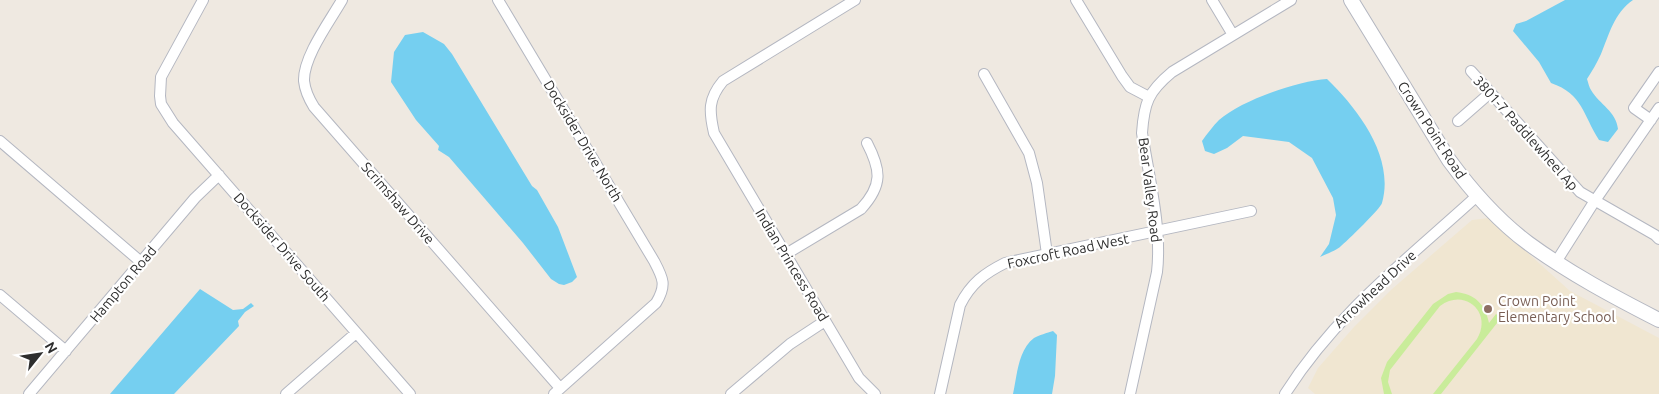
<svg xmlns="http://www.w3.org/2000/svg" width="1659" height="394" viewBox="0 0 1659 394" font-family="Ubuntu,sans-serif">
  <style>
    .education { fill: #f0e6d1 }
    .pitch { fill: #c9ec9a }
    .water { fill: #75cff0 }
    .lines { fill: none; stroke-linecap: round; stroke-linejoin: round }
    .minor-casing { stroke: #b4b7c1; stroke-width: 12 }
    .tertiary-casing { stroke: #b4b7c1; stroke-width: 16 }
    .minor { stroke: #fff; stroke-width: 10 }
    .tertiary { stroke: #fff; stroke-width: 14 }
    .education-dot { fill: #8d6e63; stroke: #fff; stroke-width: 2 }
    .labels { text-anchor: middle; stroke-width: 4.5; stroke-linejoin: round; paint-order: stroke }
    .street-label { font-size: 14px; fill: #2e2e2e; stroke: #fff }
    .education-label { font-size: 14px; fill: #785e54; stroke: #fff; text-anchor: start }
  </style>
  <rect width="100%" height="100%" fill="#efe9e1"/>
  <path class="education" d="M1489 218 1570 291 1659 338V394H1315L1308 388 1318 368 1354 327 1392 289 1472 220Z"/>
  <path class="pitch" d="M1456 292C1475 294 1485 304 1489 323L1496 314 1501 318 1441 394H1433L1477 339C1493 313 1465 287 1440 306L1390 370 1388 382 1392 394H1384L1381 378 1387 362 1433 304 1448 294Z"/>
  <path class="water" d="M1565 0H1633C1614 13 1609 35 1601 54 1597 63 1592 71 1587 79 1588 82 1589 87 1591 90 1600 105 1616 111 1618 129L1608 142 1599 140C1583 115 1583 94 1551 83L1539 62 1513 31 1516 24 1526 21Z
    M423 32 444 44 452 54 532 186 537 190 558 227 577 277 572 282 564 285 559 284 551 279 523 243 449 157 438 150 439 146 416 120 391 82 394 52 405 35Z
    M1327 79C1358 109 1395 157 1382 203 1381 208 1347 241 1340 247 1335 251 1326 254 1320 257L1329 244 1336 215 1333 198 1312 158 1289 142 1243 136 1227 148 1214 154 1205 151 1202 141C1207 134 1213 126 1219 120 1242 100 1298 81 1327 79Z
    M200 289 233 310 243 309 251 303 254 306 245 312 238 321 239 326 174 394H110Z
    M1053 331 1057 335 1055 376 1052 394H1013C1017 376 1018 350 1034 338 1039 335 1047 333 1053 331Z"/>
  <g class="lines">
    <g class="minor-casing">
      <path id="minor" d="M203 0 161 77 160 96 161 104 173 123 410 394
        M342 0C330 21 303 57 304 81 305 90 309 99 314 107L560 388
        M498 0 654 261C663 278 667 285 656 303L554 394
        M855 0 723 81C708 99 709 111 714 133L859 378 875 394
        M1076 0 1122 76 1130 87 1149 97
        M1212 0 1233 35
        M1471 71 1580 192 1655 235 1659 239
        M984 74 1029 153 1037 183 1047 254
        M1651 120 1634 108 1659 72
        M1458 121 1490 93
        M0 141 141 262
        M786 254 861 209C883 185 881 170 867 143
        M1556 262 1594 202 1659 108
        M0 295 66 351
        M29 394 195 198 219 175
        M286 394 356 333
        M731 394 790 344 825 321
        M940 394 960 305C971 283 985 273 1005 263L1251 211
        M1130 394 1157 272C1162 229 1149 177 1142 133 1144 103 1148 92 1172 72L1291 0
        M1285 394C1336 313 1408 259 1478 195"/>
    </g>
    <g class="tertiary-casing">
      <path id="tertiary" d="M1351 0 1449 160C1471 190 1497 220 1528 243 1569 273 1614 297 1659 320"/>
    </g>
    <use href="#minor" class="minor"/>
    <use href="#tertiary" class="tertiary"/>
  </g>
  <circle class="education-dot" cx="1488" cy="309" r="5"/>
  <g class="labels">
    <g class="street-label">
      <text transform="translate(1432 130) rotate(57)" y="5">Crown Point Road</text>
      <text transform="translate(1526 133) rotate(48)" y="5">3801-7 Paddlewheel Ap</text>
      <text transform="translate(583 141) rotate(59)" y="5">Docksider Drive North</text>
      <text transform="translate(1150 190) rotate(83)" y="5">Bear Valley Road</text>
      <text transform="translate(398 203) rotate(49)" y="5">Scrimshaw Drive</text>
      <text transform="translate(282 247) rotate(49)" y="5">Docksider Drive South</text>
      <text transform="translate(1068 251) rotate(-12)" y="5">Foxcroft Road West</text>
      <text transform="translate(792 265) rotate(59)" y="5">Indian Princess Road</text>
      <text transform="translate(123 284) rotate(-50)" y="5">Hampton Road</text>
      <text transform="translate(1375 289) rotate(-43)" y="5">Arrowhead Drive</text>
    </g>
    <g class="education-label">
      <text x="1498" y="306">Crown Point<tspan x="1498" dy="16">Elementary School</tspan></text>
    </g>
  </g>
  <g transform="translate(40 354) rotate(60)" stroke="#ffffff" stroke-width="4" paint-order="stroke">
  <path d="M0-4L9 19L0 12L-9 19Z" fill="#2e2e2e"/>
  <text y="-8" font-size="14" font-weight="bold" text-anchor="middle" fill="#2e2e2e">N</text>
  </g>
</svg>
